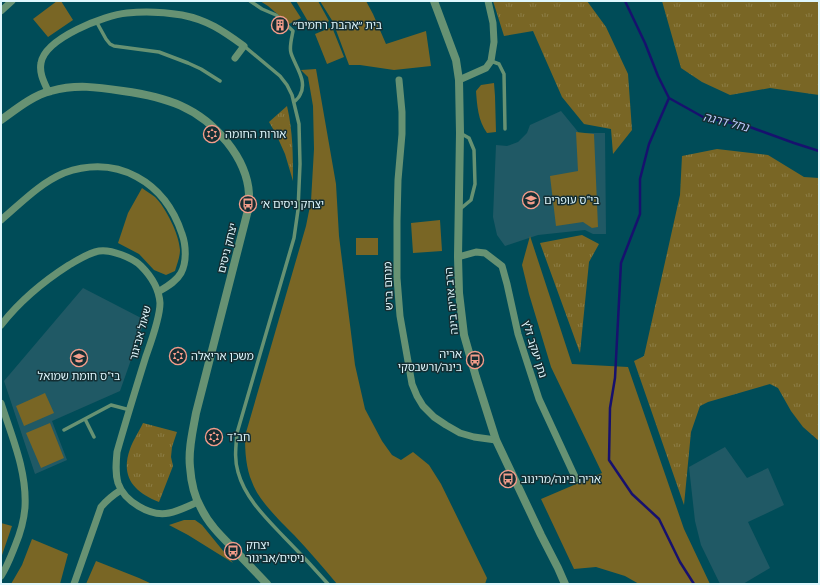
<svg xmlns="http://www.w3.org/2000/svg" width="820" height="585" viewBox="0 0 820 585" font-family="'PT Sans','Noto Sans Hebrew',sans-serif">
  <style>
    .built { fill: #205965 }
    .grass { fill: url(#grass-tufts) }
    .green { fill: #796625 }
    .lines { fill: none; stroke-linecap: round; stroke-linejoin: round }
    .stream { stroke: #17116e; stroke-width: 2.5 }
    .service { stroke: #679273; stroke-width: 3.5 }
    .minor { stroke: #679273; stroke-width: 7 }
    .tertiary { stroke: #679273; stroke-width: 8 }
    .labels { text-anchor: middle; stroke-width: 3; stroke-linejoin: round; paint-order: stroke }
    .poi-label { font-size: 11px; fill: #dff7fd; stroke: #142e33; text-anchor: start }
    .street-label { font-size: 11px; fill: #dff7fd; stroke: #142e33 }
    .water-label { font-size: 12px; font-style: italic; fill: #bac7f9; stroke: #142e33 }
  </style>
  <defs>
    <pattern id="grass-tufts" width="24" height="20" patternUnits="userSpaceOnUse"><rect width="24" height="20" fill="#796625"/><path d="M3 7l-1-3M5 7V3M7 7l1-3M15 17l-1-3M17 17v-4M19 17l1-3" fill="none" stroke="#8c7d46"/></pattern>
  </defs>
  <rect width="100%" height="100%" fill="#004c58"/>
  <path class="built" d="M561 111 579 133H605L606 234H593L585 230 538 235 505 246 497 235 493 217 496 145 507 146 518 142 527 133 530 125Z
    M83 288 145 320 120 391 52 421 67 460 35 474 4 381Z
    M725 447 747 478 768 468 784 505 748 522 770 568 743 584H720L701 545 695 521 689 467Z"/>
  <path class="grass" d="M493 1H587L606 27 628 74 632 130 613 154 611 129 584 124 562 97 533 31 504 36Z
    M662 1H819V95L770 88 730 95 702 82 681 68Z
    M287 106C293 132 293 155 293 181L285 154 276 134 269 122Z
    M717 149 768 155 804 177 819 178V441L803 427 791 411 778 388 770 384 708 402 700 406 691 432 684 505 634 361 644 356 680 195 682 156Z
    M582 235 599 244 589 262 580 353 540 243Z
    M143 423 177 432 172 447 171 457 173 466 159 502C134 492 120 477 130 449 133 440 139 432 143 423Z"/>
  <path class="green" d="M57 1H61L73 20 48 37 33 19Z
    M260 1H290L301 18 289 24 268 6Z
    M296 1H318L329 21 313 30Z
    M320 1H366L373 14 386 44 426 31 431 66 394 70 360 65H349L333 22Z
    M332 27 344 57 327 64 315 34Z
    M316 69 336 184 339 236 355 365 365 409 382 441 392 455 401 460 413 452 429 465 441 484 487 578 485 584H337C323 567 309 551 294 535 281 522 258 500 252 482 246 468 245 452 245 436L306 226 311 201 314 149 313 106 308 77 301 70Z
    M494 83 495 96 496 132 487 133C478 121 477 105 476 91L481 85Z
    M576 132 594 134 598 227 592 228 583 222 556 226 550 176 578 171Z
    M142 188C146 191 151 194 155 197 166 208 179 234 180 250 180 257 177 264 175 271L166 275 154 270 139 254 118 243 128 213Z
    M440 220 442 251 413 253 411 223Z
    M530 236 572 364 628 367 684 529 710 584H639L625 576 596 567 574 569 541 499 602 473 551 367 529 294 522 265Z
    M356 238H378V255H356Z
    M45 393 54 413 24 426 16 406Z
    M50 423 64 458 41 468 26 433Z
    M184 520H195L202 525 233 563 188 535 169 525Z
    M1 523 12 526 1 558Z
    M32 539 68 554 60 584H11L22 565Z
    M96 561 139 578 152 584H86Z"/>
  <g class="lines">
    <path class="stream" d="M625 1 645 43 658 76 669 98 703 117 747 126 794 143 819 151
      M669 98 649 144 640 179V214L621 263 615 378 610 408 609 460 632 494 659 519 680 562 694 584"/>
    <path class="service" d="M250 1 262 9 276 15 293 31C292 37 289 47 291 53 295 66 308 81 300 95 299 98 296 100 294 102
      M96 21 106 39 110 44 114 46 159 52 188 63 201 69 220 81
      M244 46 280 76 287 85 292 95 299 124 300 164 298 210 294 238 237 433C236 446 234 459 238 472 245 498 266 518 284 537 299 552 314 568 328 584
      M491 61 499 64 504 74 505 129
      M459 210 471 200 475 184 474 150 469 138 460 133
      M85 419 94 437
      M64 430 111 405 130 410"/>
    <path class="minor" d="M1 11 12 1
      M399 80 402 112V134L398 180 397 221V278L400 316 412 384 417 396 423 406 434 417 446 425 460 433 474 437 496 440
      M459 80 486 68 491 61 494 42 493 23 488 1
      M48 91C44 82 39 73 41 63 45 38 105 15 127 13 145 11 164 12 182 15 208 20 223 31 244 46L235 58
      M1 220C21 203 40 183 64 173 118 154 165 182 182 234 186 245 187 262 181 273 176 282 166 287 158 292
      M458 257 476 252 485 253 502 266 507 284 518 334 539 399 576 479
      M1 325C19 302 44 281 69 265 78 260 88 253 99 251 111 249 133 258 141 266 151 276 159 289 160 303 160 318 151 342 146 356 136 388 126 420 117 452 116 463 115 473 118 483 124 501 150 517 169 513 179 511 188 506 198 502
      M1 403C12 437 27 471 25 507 24 521 20 534 15 546 11 556 7 567 1 576
      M74 584 101 507C107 500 113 495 121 490"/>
    <path class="tertiary" d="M434 1 456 60 459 80 460 133 458 257 459 293 464 335 476 377 496 440 541 535 558 568 565 584
      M1 120C15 110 33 95 51 91 76 84 97 87 123 91 166 97 199 107 227 142 239 157 248 175 249 194 249 199 248 205 248 210L196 413C193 430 188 449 190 467 191 481 194 496 201 508 208 523 220 535 231 546 243 559 255 571 267 584"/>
  </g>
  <defs>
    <g id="building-ring" transform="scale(0.9)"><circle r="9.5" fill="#142e33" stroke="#f49d8b" stroke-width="1.5"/><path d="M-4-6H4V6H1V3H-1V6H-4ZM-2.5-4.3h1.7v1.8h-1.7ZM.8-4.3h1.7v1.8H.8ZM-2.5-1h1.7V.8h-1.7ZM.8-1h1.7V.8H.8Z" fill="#f49d8b"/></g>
    <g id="synagogue-ring" transform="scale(0.9)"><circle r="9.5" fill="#142e33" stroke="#f49d8b" stroke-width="1.5"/><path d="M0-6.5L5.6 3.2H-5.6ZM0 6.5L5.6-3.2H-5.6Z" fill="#f49d8b"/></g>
    <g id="school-ring" transform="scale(0.9)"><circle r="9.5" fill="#142e33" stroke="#f49d8b" stroke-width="1.5"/><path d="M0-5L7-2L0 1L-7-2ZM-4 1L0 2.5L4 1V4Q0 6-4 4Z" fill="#f49d8b"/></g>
    <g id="bus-ring" transform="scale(0.9)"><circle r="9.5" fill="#142e33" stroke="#f49d8b" stroke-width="1.5"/><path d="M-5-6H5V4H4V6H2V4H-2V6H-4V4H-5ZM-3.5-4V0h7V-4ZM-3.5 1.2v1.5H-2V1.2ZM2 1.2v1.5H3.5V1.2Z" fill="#f49d8b"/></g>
  </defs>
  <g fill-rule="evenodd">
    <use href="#building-ring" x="280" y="25"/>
    <use href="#synagogue-ring" x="212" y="134"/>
    <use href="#school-ring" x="531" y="200"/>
    <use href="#bus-ring" x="248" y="204"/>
    <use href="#synagogue-ring" x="178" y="356"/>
    <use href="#school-ring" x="79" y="358"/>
    <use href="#bus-ring" x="475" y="360"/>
    <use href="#synagogue-ring" x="214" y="437"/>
    <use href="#bus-ring" x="508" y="479"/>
    <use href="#bus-ring" x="233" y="551"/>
  </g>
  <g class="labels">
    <g class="poi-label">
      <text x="293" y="29">בית ״אהבת רחמים״</text>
      <text x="225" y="138">אורות החומה</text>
      <text x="544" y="204">בי"ס עופרים</text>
      <text x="261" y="208">יצחק ניסים א׳</text>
      <text x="462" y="358" text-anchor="end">אריה<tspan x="462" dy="13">בינה/ורשבסקי</tspan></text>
      <text x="191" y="360">משכן אריאלה</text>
      <text x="79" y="380" text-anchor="middle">בי"ס חומת שמואל</text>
      <text x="227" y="441">חב"ד</text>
      <text x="521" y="483">אריה בינה/מרינוב</text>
      <text x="246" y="549">יצחק<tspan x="246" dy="13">ניסים/אביגור</tspan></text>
    </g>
    <g class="street-label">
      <text transform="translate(227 248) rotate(-76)" y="4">יצחק ניסים</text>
      <text transform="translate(388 286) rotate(-92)" y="4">מנחם ברש</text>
      <text transform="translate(451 301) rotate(-95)" y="4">הרב אריה בינה</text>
      <text transform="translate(140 333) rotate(-75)" y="4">שאול אביגור</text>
      <text transform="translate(535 349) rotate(73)" y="4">נתן יעקב זלץ</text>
    </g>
    <g class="water-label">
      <text transform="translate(726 122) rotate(14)" y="4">נחל דרגה</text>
    </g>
  </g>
  <rect width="820" height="585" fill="none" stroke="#dff7fd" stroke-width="4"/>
</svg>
